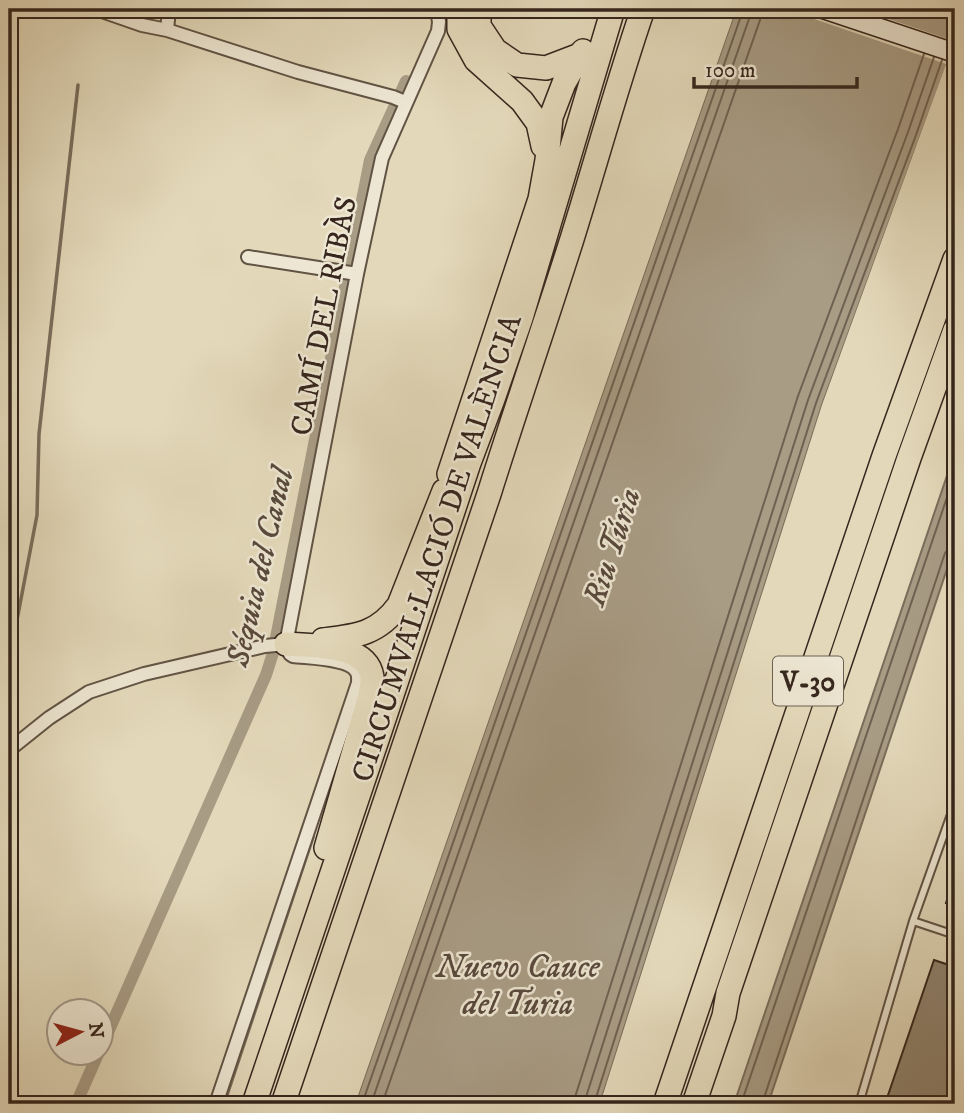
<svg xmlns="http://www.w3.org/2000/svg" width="964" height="1113" viewBox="0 0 964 1113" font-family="'IM FELL DW Pica',serif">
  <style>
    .water { fill: #a89c85; stroke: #7a6d5b; stroke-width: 2 }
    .pier { fill: #e3d9ba }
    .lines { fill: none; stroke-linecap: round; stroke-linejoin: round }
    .shore { stroke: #6f6151; stroke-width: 2 }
    .stream { stroke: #7a6d5b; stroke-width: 3.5 }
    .canal { stroke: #a89c85; stroke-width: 12 }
    .building { fill: #90836f; stroke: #36261d; stroke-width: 2 }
    .lane-casing { stroke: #615344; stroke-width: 10 }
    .street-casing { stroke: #615344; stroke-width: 16 }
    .secondary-casing { stroke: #36261d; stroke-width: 21 }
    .highway-casing { stroke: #36261d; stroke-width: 26 }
    .lane { stroke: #ede6d2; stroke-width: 6 }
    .street { stroke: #ede6d2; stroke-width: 12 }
    .secondary { stroke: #ede6d2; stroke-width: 18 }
    .highway { stroke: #e3d9ba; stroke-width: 23 }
    .labels { text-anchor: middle; stroke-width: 5; stroke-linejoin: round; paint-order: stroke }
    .shield { fill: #ede6d2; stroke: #6d6053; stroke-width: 2 }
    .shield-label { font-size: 28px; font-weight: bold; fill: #36261d }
    .street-label { font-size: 30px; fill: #36261d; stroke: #ede6d2 }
    .water-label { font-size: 32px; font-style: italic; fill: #58493c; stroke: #ede6d2 }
  </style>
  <rect width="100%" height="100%" fill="#e3d9ba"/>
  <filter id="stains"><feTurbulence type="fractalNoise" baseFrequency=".00286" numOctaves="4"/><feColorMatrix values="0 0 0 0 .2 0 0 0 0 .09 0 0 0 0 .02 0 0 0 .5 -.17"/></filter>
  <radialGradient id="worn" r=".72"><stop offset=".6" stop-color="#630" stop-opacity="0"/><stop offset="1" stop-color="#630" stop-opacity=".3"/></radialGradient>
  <path class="water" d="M736 9H955V42L822 405 600 1104H355Z
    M955 452V545L768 1104H734Z"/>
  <path class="pier" d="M732 9H736L355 1104H351Z
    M785 9H859L954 41 955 40V53L926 139 826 406 625 1039 603 1104H600L822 405 946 64Z"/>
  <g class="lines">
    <path class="shore" d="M362 1104 742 13V9
      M371 1104 750 16 751 9
      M382 1104 760 20 761 9
      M574 1104 576 1094 798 396 898 129 924 54
      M585 1104 586 1097 808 400 908 132 934 57
      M594 1104 816 403 916 135 942 60
      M741 1104 955 474
      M762 1104 945 553 949 548 955 547"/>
    <path class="stream" d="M9 662 37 515 39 434 78 85
      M224 1104 313 837"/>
    <path class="canal" d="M102 1046 266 675 273 653 370 160 406 81
      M76 1104 98 1054"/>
  </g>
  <path class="building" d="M955 875V906L946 903Z
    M934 960 955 967V1104H885Z"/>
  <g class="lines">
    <g class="lane-casing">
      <path id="lane" d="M913 921 955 935
        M859 1104 913 921 955 803"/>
    </g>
    <g class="street-casing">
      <path id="street" d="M96 9 142 25 167 30 298 72 393 97 405 102
        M167 30 169 9
        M248 257 357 274
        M286 644 357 274 382 158 438 31 439 22 437 9
        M9 750 49 718 89 692 144 674 265 646 286 644
        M216 1104 358 683C358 678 359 675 356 671 348 658 308 658 293 656L290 654 286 644"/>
    </g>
    <g class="secondary-casing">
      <path id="secondary" d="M823 9 955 53"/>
    </g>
    <g class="highway-casing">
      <path id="highway" d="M459 9V29L476 60 522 101 538 123 543 146
        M479 9V26L495 50 517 65 546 68 580 55 583 51
        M449 474 540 199 547 160 551 117 564 83 580 55
        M323 640C357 636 378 634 399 605L444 491
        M286 644C311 646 367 643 372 677 373 684 370 692 369 699L326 848
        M254 1104 379 734 469 463 493 399 521 318 613 9
        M283 1104 489 494C516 408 545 324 572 239 596 162 617 85 643 9
        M665 1104 884 456 955 259
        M694 1104 724 1016 728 993 909 458 955 330"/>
    </g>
    <use href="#lane" class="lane"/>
    <use href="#street" class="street"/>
    <use href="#secondary" class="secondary"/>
    <use href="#highway" class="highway"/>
  </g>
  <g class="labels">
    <rect class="shield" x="773" y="656.5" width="70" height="49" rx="5"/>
    <g class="shield-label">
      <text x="808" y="691">V-30</text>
    </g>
    <g class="street-label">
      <text transform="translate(323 316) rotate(-79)" y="10">CAMÍ DEL RIBÀS</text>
      <text transform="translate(436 548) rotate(-72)" y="10">CIRCUMVAL·LACIÓ DE VALÈNCIA</text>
    </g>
    <g class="water-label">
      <text transform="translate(611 547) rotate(-72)" y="11">Riu Túria</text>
      <text transform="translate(259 567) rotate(-77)" y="11">Séquia del Canal</text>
      <text x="518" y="977">Nuevo Cauce<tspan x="518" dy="37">del Turia</tspan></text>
    </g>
  </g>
  <rect width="964" height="1113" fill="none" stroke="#e3d9ba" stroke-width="35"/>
  <rect x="10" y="10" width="943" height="1092" fill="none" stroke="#36261d" stroke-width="3.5"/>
  <rect x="18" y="18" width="929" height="1078" fill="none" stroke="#36261d" stroke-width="2"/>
  <g transform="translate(80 1032) rotate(84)"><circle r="33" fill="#ede6d2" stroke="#a4998a" stroke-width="2"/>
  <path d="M0-5L12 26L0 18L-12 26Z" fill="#8f2418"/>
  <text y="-10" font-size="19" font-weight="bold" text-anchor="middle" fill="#36261d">N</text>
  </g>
  <path d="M694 77v10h163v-10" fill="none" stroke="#36261d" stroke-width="3.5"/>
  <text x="705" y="77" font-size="21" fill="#36261d" stroke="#ede6d2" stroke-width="5" paint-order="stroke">100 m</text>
  <rect width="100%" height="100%" filter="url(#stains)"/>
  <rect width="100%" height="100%" fill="url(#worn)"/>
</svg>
